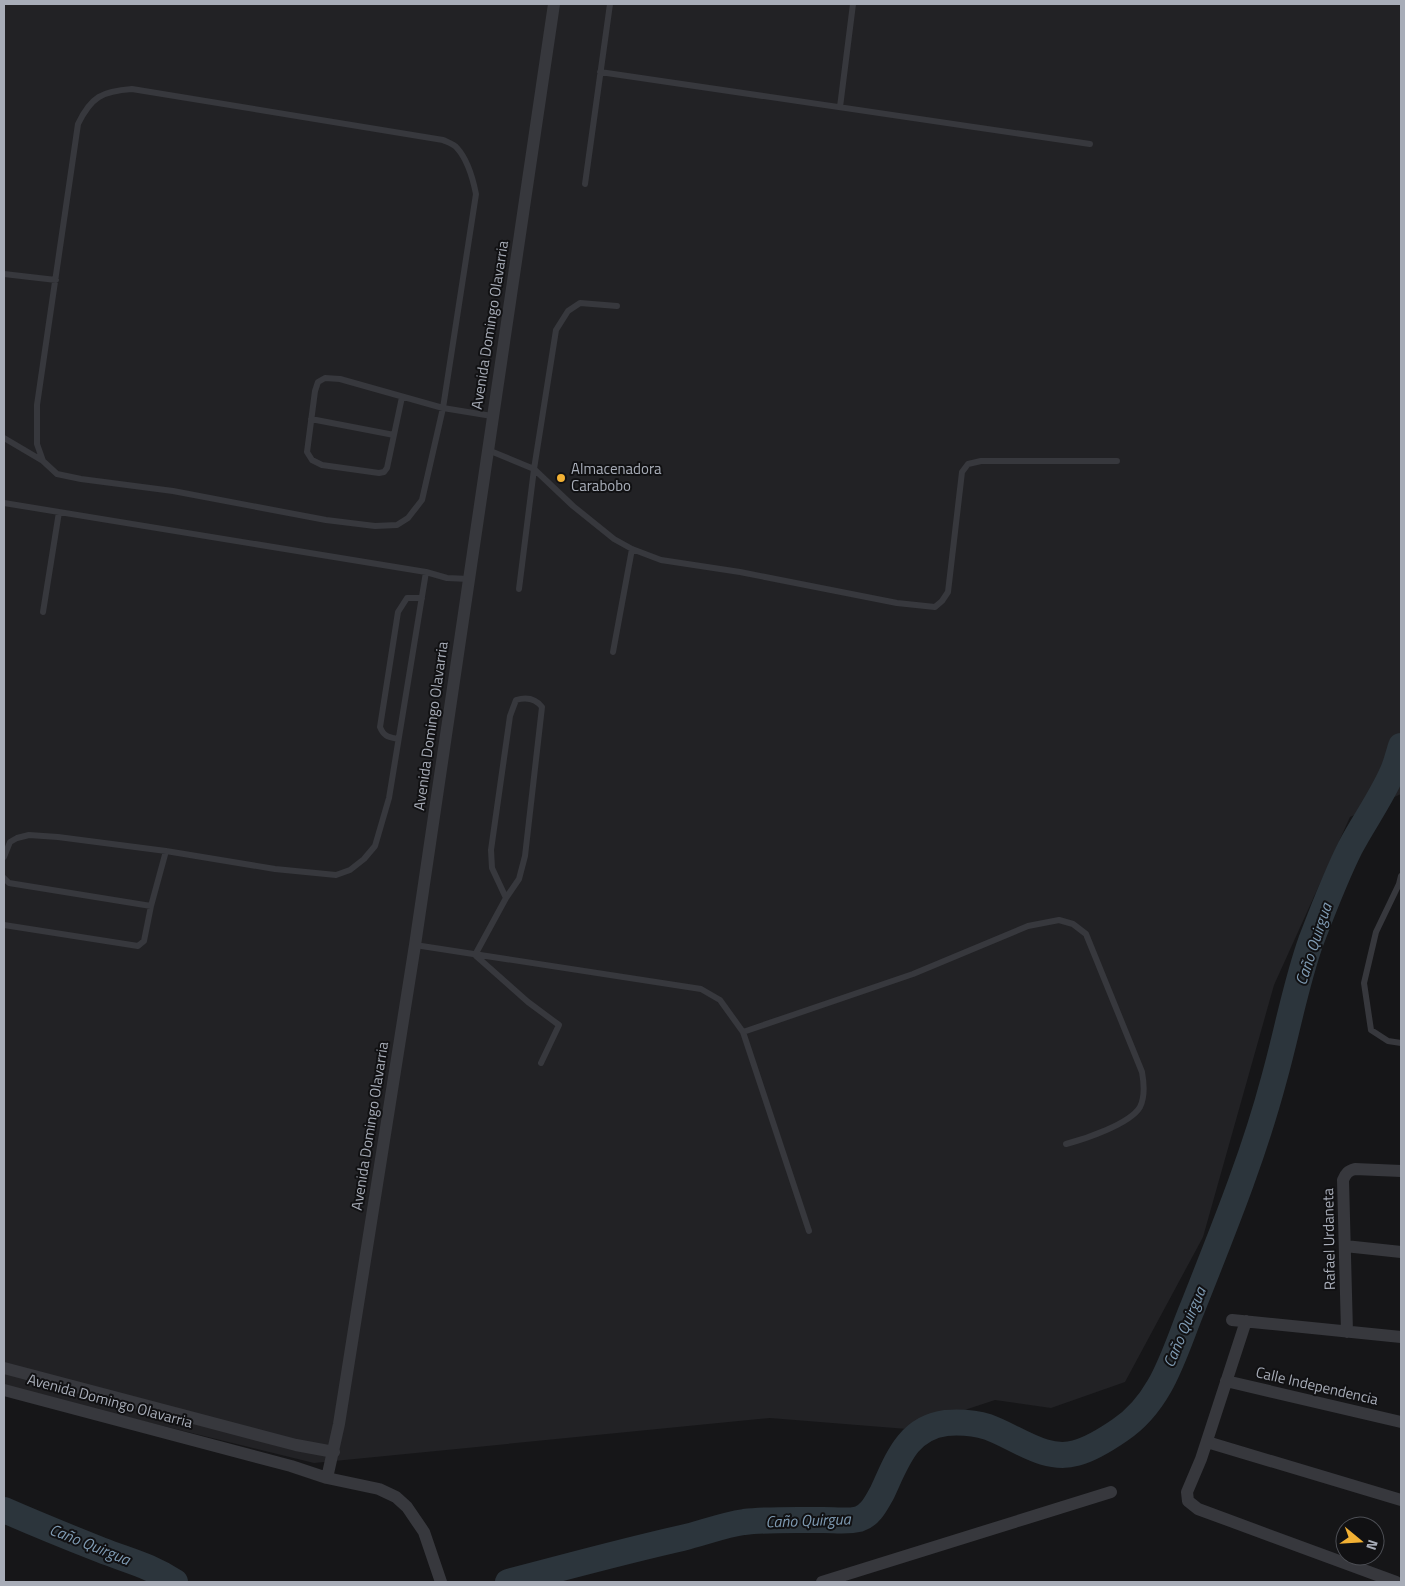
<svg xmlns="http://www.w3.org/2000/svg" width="1405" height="1586" viewBox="0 0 1405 1586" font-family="'Titillium Web',sans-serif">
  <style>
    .built { fill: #222225 }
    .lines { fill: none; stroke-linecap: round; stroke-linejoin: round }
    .river { stroke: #2c353c; stroke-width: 26 }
    .lane { stroke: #37383d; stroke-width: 6 }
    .street { stroke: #37383d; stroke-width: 12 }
    .poi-dot { fill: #f2b134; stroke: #111113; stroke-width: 2 }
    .labels { text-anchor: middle; stroke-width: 4; stroke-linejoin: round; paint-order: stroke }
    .street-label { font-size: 15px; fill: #a8adb8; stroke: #111113 }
    .poi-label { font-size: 15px; fill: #a8adb8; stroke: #111113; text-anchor: start }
    .water-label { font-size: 16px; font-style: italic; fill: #7f9bb3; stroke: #111113 }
  </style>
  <rect width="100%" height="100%" fill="#161618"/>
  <path class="built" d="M4 4H1401V794L1350 817 1274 985 1203 1237 1125 1382 1051 1408 995 1400 907 1429 770 1418 314 1463 4 1387Z"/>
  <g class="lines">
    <path class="river" d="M4 1510C36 1524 68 1537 101 1550 129 1561 149 1565 175 1582
      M508 1582C566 1567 624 1551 682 1538 703 1533 723 1525 744 1522 770 1519 797 1520 823 1520 835 1520 847 1522 859 1519 871 1515 876 1503 882 1493 897 1461 907 1428 946 1423 960 1422 975 1423 988 1427 1016 1437 1045 1462 1076 1453 1091 1449 1107 1439 1120 1430 1162 1402 1174 1353 1192 1309 1222 1233 1253 1158 1274 1079 1287 1033 1295 986 1311 941 1323 910 1335 878 1350 848 1363 823 1380 800 1392 773 1396 765 1398 755 1401 746"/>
    <path class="lane" d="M600 72 1090 144
      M132 89 443 140C447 142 454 144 457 148 468 160 473 179 476 194L443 408 422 500 408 518 397 525 375 526 326 520 173 491 81 479 57 474 43 461 37 444V405L78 124C91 97 102 91 132 89Z
      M840 107 853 4
      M585 184 610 4
      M4 274 56 280
      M402 397 387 468 384 472 379 473 322 465 312 460 307 452 315 391 318 382 325 378 340 379 443 408 492 416
      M311 419 394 435
      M4 438 43 461
      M488 450 534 469 573 506 614 539 632 549 661 560 740 572 897 603 935 607 942 601 948 592 962 472 968 464 981 461H1117
      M4 503 426 572 447 578 469 579
      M519 589 534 469 556 330 568 311 580 303 617 306
      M43 612 59 512
      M613 652 632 549
      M398 739C389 737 384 737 380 727L398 612 407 598H422
      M4 857 10 842 17 838 29 835 58 837 166 851 275 869 336 875 350 870 364 859 375 846 389 798 426 572
      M1401 876 1399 884 1376 932 1364 983 1371 1030 1388 1041 1401 1043
      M4 878 9 883 151 906
      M506 898 492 868 491 850 510 716 516 700C526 697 535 698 542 707L525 856 519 879 506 898 475 955 528 1002 559 1025 541 1063
      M4 925 138 946 144 941 151 906 166 851
      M415 945 701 989 720 1000 743 1032 809 1231
      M743 1032 913 974 1028 926 1059 920 1073 924 1086 934 1142 1072C1144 1083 1145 1097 1140 1107 1130 1124 1085 1139 1066 1144"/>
    <path class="street" d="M1345 1246 1401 1252
      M1232 1320 1401 1337
      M1246 1321 1201 1459 1187 1492 1188 1501 1198 1509 1396 1582
      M1347 1332 1343 1180C1346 1173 1348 1171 1355 1169L1401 1171
      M4 1368 296 1445 334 1452
      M1226 1381 1401 1422
      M4 1390 291 1466 327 1478 379 1489 396 1497 407 1507 424 1532 441 1582
      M1207 1442 1401 1500
      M327 1478 339 1424 415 945 554 4
      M822 1582 1111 1492"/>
  </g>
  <circle class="poi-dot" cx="561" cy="478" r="5"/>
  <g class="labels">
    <g class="street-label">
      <text transform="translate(490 325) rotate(-81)" y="5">Avenida Domingo Olavarria</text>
      <text transform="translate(431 726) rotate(-82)" y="5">Avenida Domingo Olavarria</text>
      <text transform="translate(370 1126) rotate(-81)" y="5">Avenida Domingo Olavarria</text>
      <text transform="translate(1329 1239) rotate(-91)" y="5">Rafael Urdaneta</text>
      <text transform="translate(1317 1386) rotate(13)" y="5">Calle Independencia</text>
      <text transform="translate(110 1401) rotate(15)" y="5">Avenida Domingo Olavarria</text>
    </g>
    <g class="poi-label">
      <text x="571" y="474">Almacenadora<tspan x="571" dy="17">Carabobo</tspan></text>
    </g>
    <g class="water-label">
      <text transform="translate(1313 944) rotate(-72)" y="6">Caño Quirgua</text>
      <text transform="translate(1184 1327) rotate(-67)" y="6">Caño Quirgua</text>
      <text transform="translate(808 1520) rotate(-2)" y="6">Caño Quirgua</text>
      <text transform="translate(90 1544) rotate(22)" y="6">Caño Quirgua</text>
    </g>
  </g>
  <rect width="1405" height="1586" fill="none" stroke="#a8adb8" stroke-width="10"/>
  <g transform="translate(1360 1541) rotate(108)"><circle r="24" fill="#111113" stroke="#4d4f55"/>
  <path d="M0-4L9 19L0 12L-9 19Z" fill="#f2b134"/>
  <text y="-8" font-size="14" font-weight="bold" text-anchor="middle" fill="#a8adb8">N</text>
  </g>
</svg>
